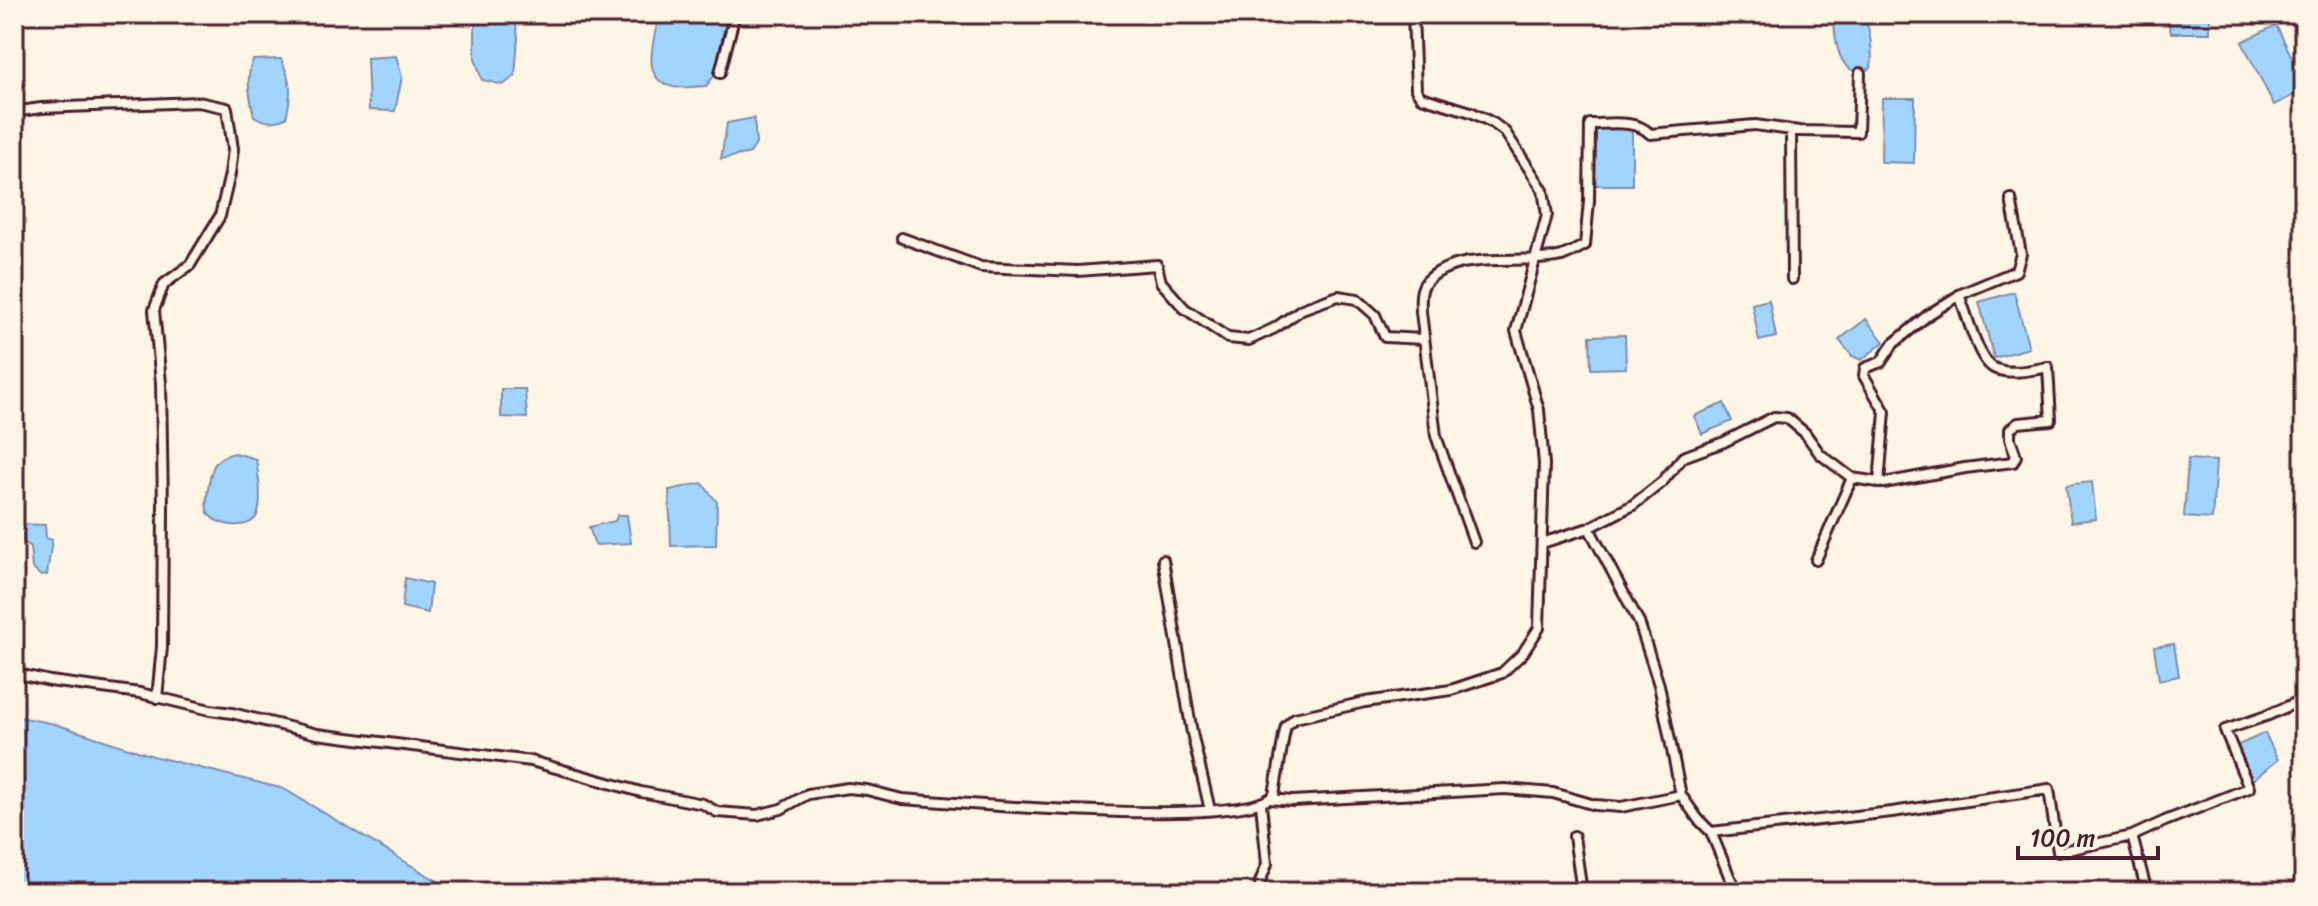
<svg xmlns="http://www.w3.org/2000/svg" width="2318" height="906" viewBox="0 0 2318 906" font-family="Sriracha,sans-serif">
  <style>
    .water { fill: #a1d5ff; stroke: #7e8caa; stroke-width: 2 }
    .lines { fill: none; stroke-linecap: round; stroke-linejoin: round }
    .minor-casing { stroke: #4a1f2b; stroke-width: 14 }
    .minor { stroke: #fcf5e5; stroke-width: 8 }
  </style>
  <rect width="100%" height="100%" fill="#fcf5e5"/>
  <filter id="ink" filterUnits="userSpaceOnUse"><feTurbulence type="fractalNoise" baseFrequency=".0125" numOctaves="2"/><feDisplacementMap in="SourceGraphic" scale="16" xChannelSelector="R" yChannelSelector="G"/><feConvolveMatrix kernelMatrix="1 2 1 2 8 2 1 2 1" color-interpolation-filters="sRGB"/></filter>
  <g filter="url(#ink)">
    <path class="water" d="M659 14H727L714 76 706 86C696 86 683 89 673 87 638 79 655 39 659 14Z
      M1834 14C1842 14 1854 12 1861 16 1871 22 1873 57 1871 68 1837 84 1834 35 1834 14Z
      M2166 14H2210V33H2171L2168 20 2164 16Z
      M495 17 515 19 518 37 515 76 503 85 482 80 475 58V22Z
      M2276 25 2304 82V90L2274 105 2242 42Z
      M396 56 402 77 395 111 369 110 367 58Z
      M281 59C292 82 292 93 286 118 273 123 266 123 254 116 250 97 245 78 253 60Z
      M1882 98H1915L1914 163 1881 162Z
      M754 118 756 144 750 153 721 159 727 123Z
      M1596 129H1632V185H1595Z
      M2014 292 2029 348 1994 358 1979 302Z
      M1769 300 1776 337 1759 341 1752 304Z
      M1866 319 1884 342 1861 360 1852 356 1839 340Z
      M1625 335 1626 368 1591 369 1590 336Z
      M501 389H525L527 418 501 417Z
      M1724 403 1732 421 1702 434 1694 416Z
      M235 453 256 459C258 473 263 502 257 515 250 531 216 527 208 513 204 505 208 492 209 482 213 463 216 457 235 453Z
      M2188 459 2216 461 2212 519 2184 517Z
      M2092 482 2096 519 2071 522 2066 485Z
      M702 483 717 502 716 545 671 546 669 490Z
      M618 515H627L631 543 595 545 589 527 615 521Z
      M20 524 45 525 46 538 52 540 47 575 41 576 32 568 30 546 22 542 23 535 19 531Z
      M405 578 431 584 428 613 402 607Z
      M2174 644 2179 676 2159 680 2154 647Z
      M14 716 55 724 153 756 284 789 434 879 461 892H14Z
      M2265 733 2278 760 2251 781 2234 747Z"/>
    <g class="lines">
      <g class="minor-casing">
        <path id="minor" d="M720 73 735 14
          M14 112 41 108 198 102 227 108 233 149 230 174 220 216 190 265 164 284 154 310 161 383 163 507 162 647 157 698
          M1791 130 1792 279
          M902 238 981 267 1078 271 1157 265 1161 282 1184 308 1228 338 1249 340 1275 328 1302 309 1338 296 1357 299 1375 315 1385 337 1423 339
          M1879 483 1885 412 1864 376 1865 368 1881 362 1893 344 1928 315 1961 294 2016 271 2021 254 2011 199
          M1589 528 1639 622 1659 685 1681 795 1698 819 1711 832 1730 878 1739 892
          M1474 542 1436 436 1421 312C1421 303 1419 290 1426 282 1457 248 1523 266 1562 256 1570 253 1578 249 1585 245L1589 201 1590 124C1608 124 1637 119 1650 134L1755 125 1799 131 1858 132 1860 73
          M1542 543 1589 528 1633 505 1662 482 1683 457 1724 442 1774 417 1787 418 1805 433 1820 454 1852 478 1884 483 1965 468 2013 462 2016 456 2010 439V429L2018 423 2051 420 2048 367C2032 370 2012 375 1996 369 1978 363 1967 313 1959 295
          M1163 560 1192 733 1210 810
          M1816 560 1852 478
          M14 673 50 681 140 693 210 710 232 713 317 734 531 761 641 792 703 804 717 812 757 815 781 809 808 794 848 788 867 790 902 799C958 803 1244 829 1274 795L1284 735 1286 726 1295 718 1365 702 1451 690 1502 673 1523 653 1539 628 1544 464 1539 410 1516 331 1547 215 1543 190 1505 132 1493 123 1471 112 1421 97 1416 90 1413 14
          M1270 799 1293 801 1505 789 1553 793 1595 805 1621 807 1681 795
          M1711 832 1892 812 2049 789 2058 852 2132 836 2147 892
          M1574 836 1582 892
          M2132 836 2165 821 2249 788 2225 730 2266 716 2304 699
          M1261 892 1260 882 1267 864 1261 804"/>
      </g>
      <use href="#minor" class="minor"/>
    </g>
  </g>
  <rect width="2318" height="906" fill="none" stroke="#fcf5e5" stroke-width="48"/>
  <rect x="24" y="24" width="2270" height="858" fill="none" stroke="#4a1f2b" stroke-width="3" filter="url(#ink)"/>
  <path d="M2018 846v12h140v-12" fill="none" stroke="#4a1f2b" stroke-width="4"/>
  <text x="2030" y="846" font-size="24" fill="#4a1f2b" stroke="#fcf5e5" stroke-width="6" paint-order="stroke">100 m</text>
</svg>
